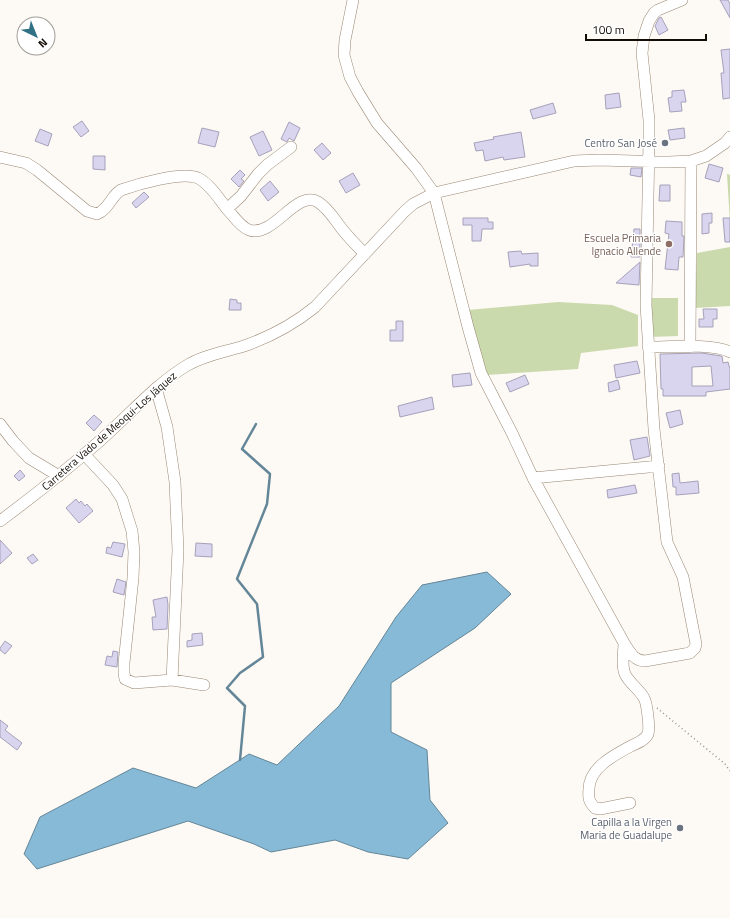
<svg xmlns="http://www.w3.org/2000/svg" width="730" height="918" viewBox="0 0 730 918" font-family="'Titillium Web',sans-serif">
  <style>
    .green { fill: #cbdaac }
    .water { fill: #86bad7; stroke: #638698 }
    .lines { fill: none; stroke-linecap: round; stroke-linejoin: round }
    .stream { stroke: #638698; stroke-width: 2.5 }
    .building { fill: #dad5ef; stroke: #a6a1ba; fill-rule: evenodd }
    .minor-casing { stroke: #998773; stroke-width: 12 }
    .path { stroke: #96918b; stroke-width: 1.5; stroke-dasharray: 1 3; stroke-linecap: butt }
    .minor { stroke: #fff; stroke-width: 11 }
    .worship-dot { fill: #6b7280; stroke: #fff; stroke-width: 1.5 }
    .education-dot { fill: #8d6e63; stroke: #fff; stroke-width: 1.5 }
    .labels { text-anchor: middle; stroke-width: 3; stroke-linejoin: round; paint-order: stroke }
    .worship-label { font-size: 11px; fill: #5b616d; stroke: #fff; text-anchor: end }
    .education-label { font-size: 11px; fill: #785e54; stroke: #fff; text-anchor: end }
    .street-label { font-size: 11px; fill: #120c05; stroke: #fff }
  </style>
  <rect width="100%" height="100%" fill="#fdf9f4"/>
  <path class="green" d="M727 174 730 175V223Z
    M730 247V306L695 308 697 253Z
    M650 298H678V336L650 337Z
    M558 302 612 305 638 315V346L581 353 578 369 486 375 468 310Z"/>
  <path class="water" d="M487 572 511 594 475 628 391 683V732L427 750 430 800 448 823 408 859 368 852 335 840 271 852 254 844 188 821 37 869 24 854 40 817 133 768 196 788 249 754 277 765 339 706 396 617 422 585Z"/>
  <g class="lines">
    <path class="stream" d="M240 760 245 706 227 688 240 673 263 657 257 604 237 579 267 504 270 474 242 449 256 424"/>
  </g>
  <path class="building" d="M720 0H728L730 4V18Z
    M661 17 668 30 659 35 655 26 659 18Z
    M730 49V98L723 99 721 73H724L721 50Z
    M684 90 686 102H681L682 111 670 112 668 98 672 97V91Z
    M619 93 621 107 606 109 605 95Z
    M553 103 556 113 533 119 530 110Z
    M82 121 89 131 81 137 73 127Z
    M289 122 300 128 294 141 289 138 287 142 281 139Z
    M202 128 219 132 215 147 198 143Z
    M684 128 685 138 670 140 668 130Z
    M40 129 52 134 48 146 35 141Z
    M263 131 272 150 259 156 250 137Z
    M521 132 525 157 504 160 503 157 485 161 483 150 476 151 474 143 494 139 493 137Z
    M322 143 331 153 323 160 314 150Z
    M93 156H105V170L93 169Z
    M709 164 723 168 719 182 705 178Z
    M631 168H642L641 177 630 175Z
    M240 170 245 175 241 179 244 181 239 187 231 179Z
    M353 173 360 185 346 193 339 181Z
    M270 181 279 192 268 201 260 190Z
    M660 185H670V201H659Z
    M144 192 149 197 136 208 132 203Z
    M712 213V223H709V233L702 234V214Z
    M463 218H488V222H493V229H482L481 241H472V225H463Z
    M723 218H730V242H725Z
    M666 221 682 222V236H684L683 257H679L678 270 665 269 669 234 665 233Z
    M634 229H640V257H631Z
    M521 251 522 254 538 253V266H530V264L510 267 508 252Z
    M640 262 639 285 616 283Z
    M230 299 237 300V303H241V310H229Z
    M703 309H717V319H713V327H699V319H704Z
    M396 321H403V341H390V330H396Z
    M702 353 721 356H722L723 363 728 362 730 369V389L706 392V396H663V389H661L660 354ZM711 366 713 386H692V367Z
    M637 361 640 373 616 378 614 365Z
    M470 373 472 385 453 387 452 375Z
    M525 375 529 384 510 392 506 383Z
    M618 380 620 389 609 392 608 383Z
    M432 397 434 409 400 417 398 406Z
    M680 410 683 424 670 428 666 413Z
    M94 415 102 422 94 431 86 423Z
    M647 437 650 456 634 460 630 440Z
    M20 470 25 476 19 481 14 476Z
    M679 473 680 483 698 481 699 493 676 495V487H673L672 474Z
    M635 485 637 493 608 498 607 490Z
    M76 499 79 503 81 501 85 506 87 504 93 511 79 523 66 508Z
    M0 540 12 553 0 564Z
    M113 542 125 544 122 557 106 553 107 547 111 548Z
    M196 543 212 544V557L195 556Z
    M33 554 38 560 32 564 27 558Z
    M117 579 126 582 124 595 113 592Z
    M167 597 168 605 167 629 153 630 152 617H156L153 600Z
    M202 633 203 645 187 647V641L192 640V634Z
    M5 641 12 646 5 654 0 650V648Z
    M113 651 118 652 117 667 105 665 107 656 112 657Z
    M0 720 8 726 5 730 22 743 17 750 0 737Z"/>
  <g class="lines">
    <g class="minor-casing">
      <path id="minor" d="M353 0 345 40 344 55 350 77 358 92 377 123 416 168 434 193 468 327 481 373 512 433 533 478 624 643C630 652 634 661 645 661L690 653 695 648 696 644 683 577 667 542 654 429 646 305 649 142V120L642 53 644 36 649 21 654 13 658 10 682 0
        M0 157 26 163 37 170 87 211 97 214C109 209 111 196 121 190 138 184 183 171 198 178 210 184 219 199 227 209 234 216 239 226 249 230 274 238 296 189 318 202 328 208 335 220 342 229 349 238 357 246 365 254
        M227 209 241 196 258 174 267 165 291 147
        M648 347C669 347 713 343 730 352
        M690 347 691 161
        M156 388 167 427 175 482 178 550 172 680
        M0 424 13 441 29 458 59 476
        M84 454 113 485 122 499 132 531 134 552 133 578 124 663V673L125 679 134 683 172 680 204 685
        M533 478 659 466
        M0 521C35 495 69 468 102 439 129 415 155 385 186 366 204 355 225 352 244 346 270 337 294 324 315 307L405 211 413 204 434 193 574 161 599 160 669 162 691 161 706 156 725 143 730 137
        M624 643C624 653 621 665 625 674 629 683 639 689 644 698 647 703 650 728 648 734 645 740 638 743 631 746 614 755 589 768 589 789 588 798 589 802 595 808L600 809 630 803"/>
    </g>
    <path class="path" d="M657 708 725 764 730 771"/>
    <use href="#minor" class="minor"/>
  </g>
  <g class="worship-dot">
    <circle cx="665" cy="143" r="4"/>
    <circle cx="680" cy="828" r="4"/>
  </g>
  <circle class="education-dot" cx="669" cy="244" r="4"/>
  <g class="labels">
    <g class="worship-label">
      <text x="657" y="147">Centro San José</text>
      <text x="672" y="826">Capilla a la Virgen<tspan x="672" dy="13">Maria de Guadalupe</tspan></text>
    </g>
    <g class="education-label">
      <text x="661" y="242">Escuela Primaria<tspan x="661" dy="13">Ignacio Allende</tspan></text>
    </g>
    <g class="street-label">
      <text transform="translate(109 431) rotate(-41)" y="4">Carretera Vado de Meoqui-Los Jáquez</text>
    </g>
  </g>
  <g transform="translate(36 36) rotate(137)"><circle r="19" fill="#ffffff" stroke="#a09e9b"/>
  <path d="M0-3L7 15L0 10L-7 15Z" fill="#317185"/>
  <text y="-6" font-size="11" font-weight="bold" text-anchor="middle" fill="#120c05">N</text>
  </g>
  <path d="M586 34v6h120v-6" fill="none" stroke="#120c05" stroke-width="2"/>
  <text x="592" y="34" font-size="12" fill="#120c05" stroke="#ffffff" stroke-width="3" paint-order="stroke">100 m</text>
</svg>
